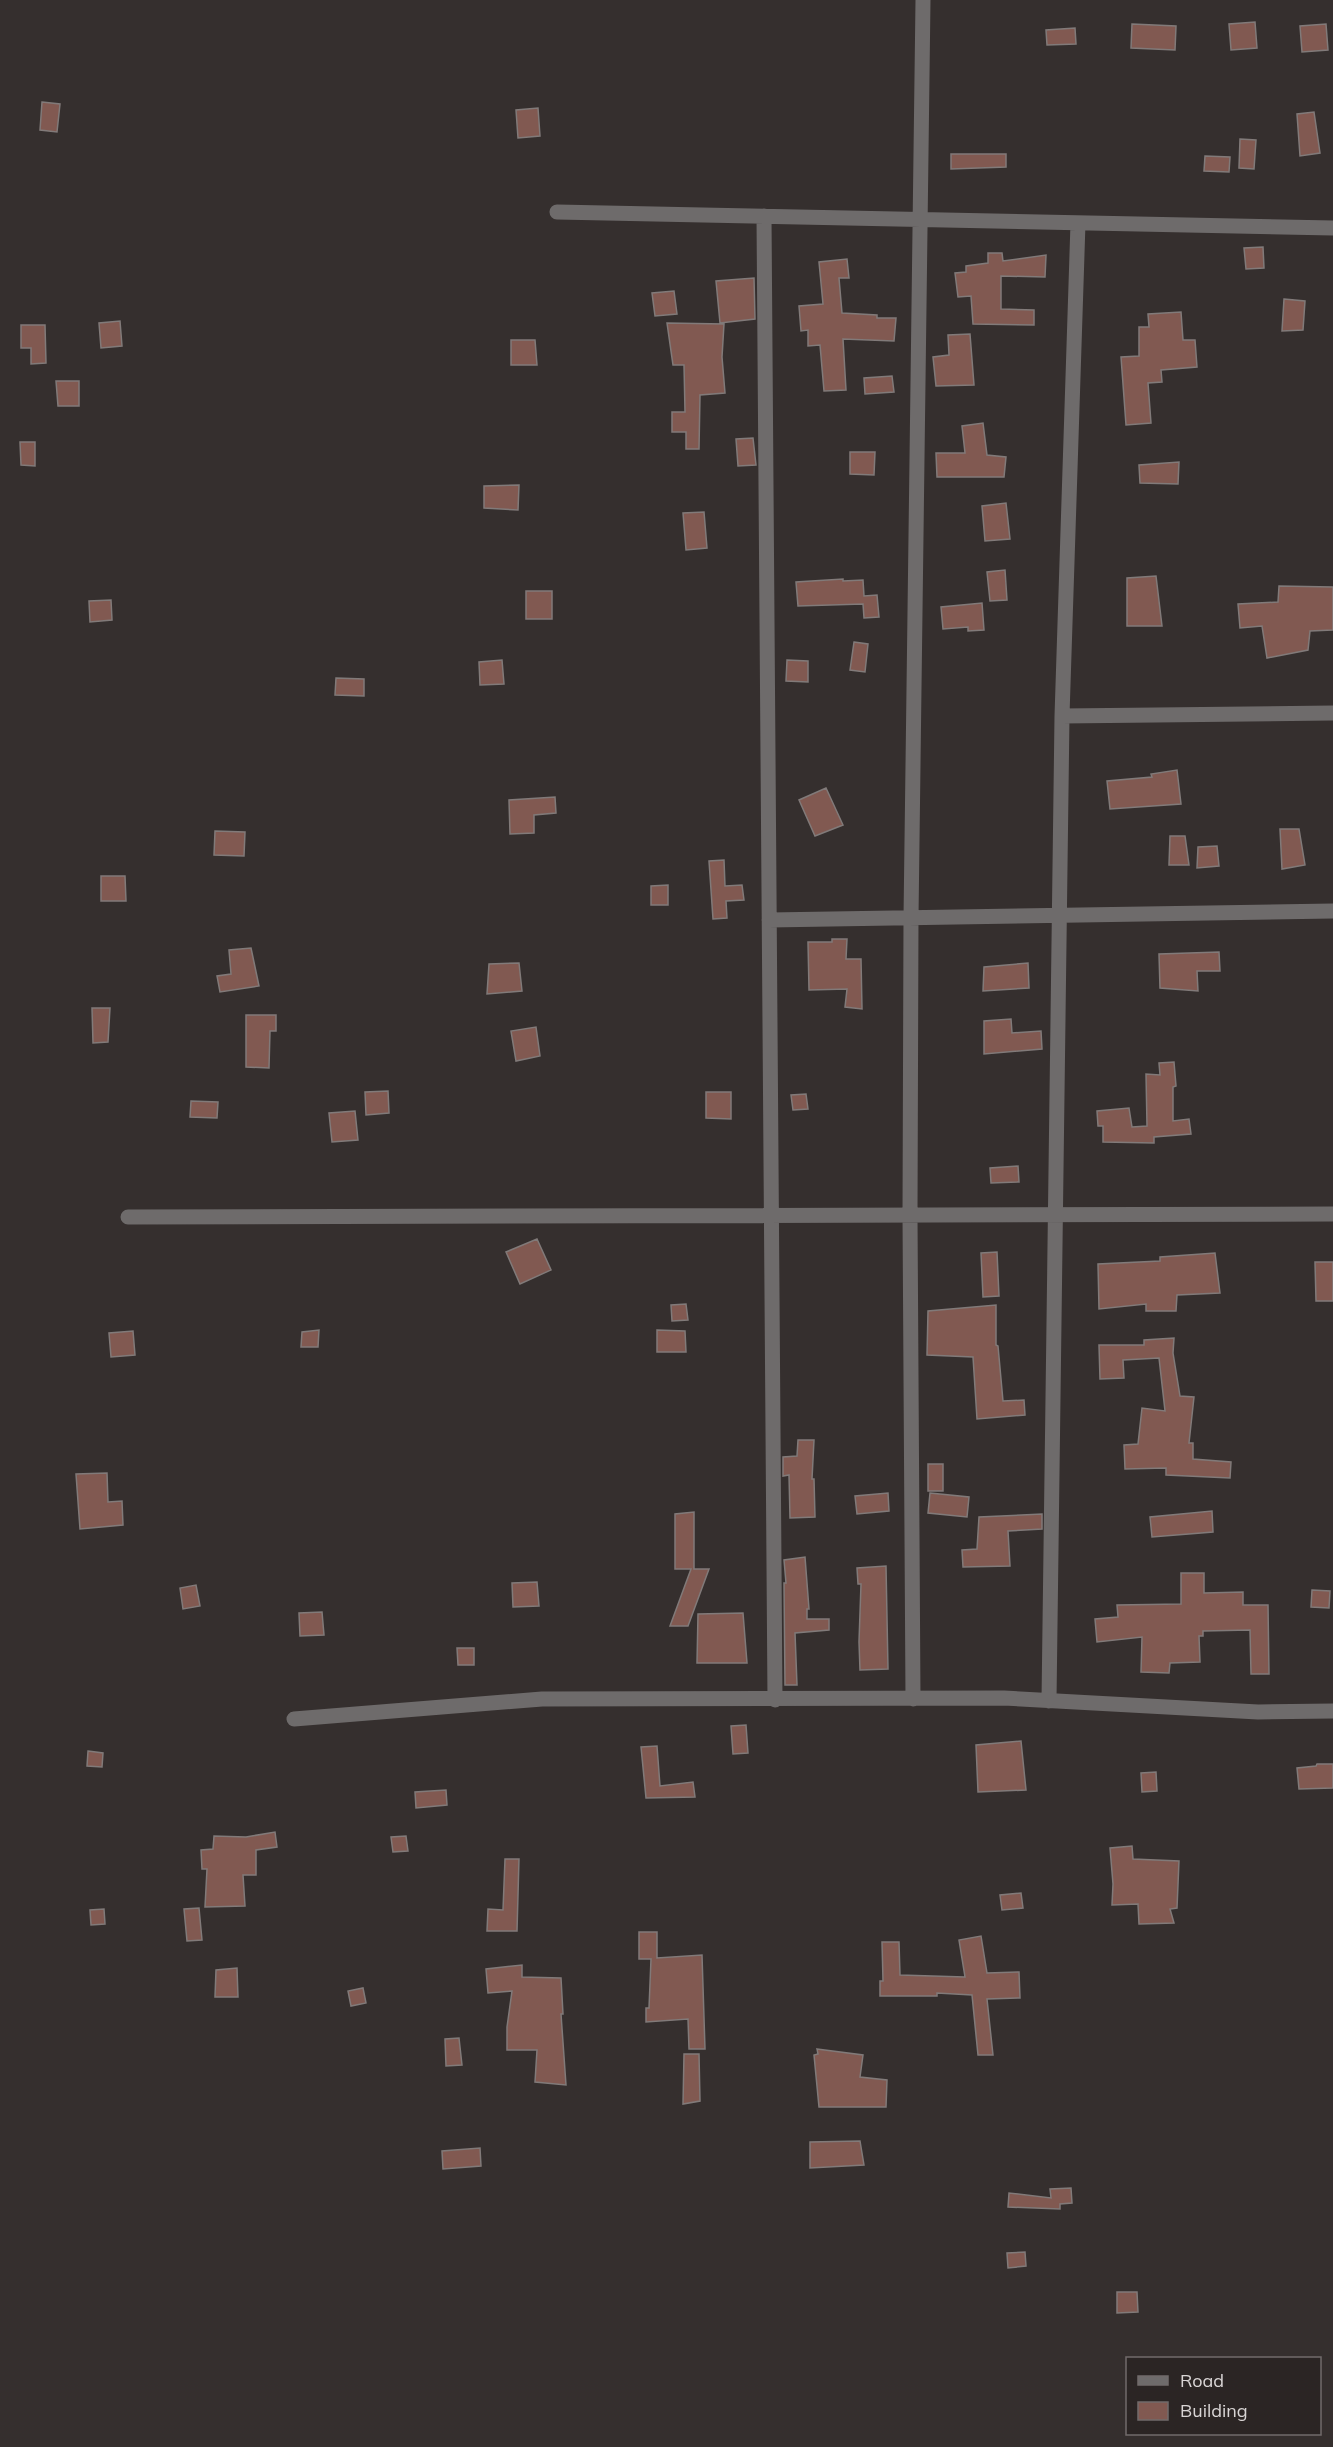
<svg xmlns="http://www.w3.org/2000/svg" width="1333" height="2447" viewBox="0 0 1333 2447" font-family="Mulish,sans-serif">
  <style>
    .building { fill: #815951; stroke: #817a79; stroke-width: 1.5 }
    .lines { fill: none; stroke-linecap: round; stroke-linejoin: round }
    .minor { stroke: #6e6b6b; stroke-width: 15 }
  </style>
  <rect width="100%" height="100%" fill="#352f2e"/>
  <path class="building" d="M1255 22 1257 48 1231 50 1229 24Z
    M1132 24 1176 26 1175 50 1131 48Z
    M1326 24 1328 50 1302 52 1300 26Z
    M1075 28 1076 44 1047 45 1046 30Z
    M42 102 60 104 57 132 40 130Z
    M538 108 540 136 518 138 516 110Z
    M1314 112 1320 153 1300 156 1297 114Z
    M1240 139 1256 140 1254 169 1239 168Z
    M951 154H1006V167L951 169Z
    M1205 156 1230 157 1229 172 1204 171Z
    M1263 247 1264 268 1246 269 1244 248Z
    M988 253H1002L1003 261 1046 255 1045 277 1001 276V309L1034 310V325L973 324 971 296 958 297 955 273 966 272V266L988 263Z
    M847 259 849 278H839L842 313 877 315V318H896L894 341 843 339 846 390 824 391 820 345 808 346V330L801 331 799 306 823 304 819 262Z
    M754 278 755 319 720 323 716 281Z
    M674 291 677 314 655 316 652 293Z
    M1284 299 1305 301 1303 330 1282 331Z
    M1181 312 1183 340H1195L1197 367 1161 370 1162 382 1148 383 1151 423 1126 425 1121 357 1139 356V327H1149L1148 314Z
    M120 321 122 346 101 348 99 323Z
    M667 323 724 324 722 357 725 393 700 395 699 449H686V432H672V412H685L684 365H673Z
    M21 325H45L46 363 31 364V348H21Z
    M970 334 974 385 936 386 933 357 949 355 948 335Z
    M511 340H535L537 365H511Z
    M892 376 894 392 865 394 864 378Z
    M56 381H79V406H58Z
    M983 423 987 455 1006 457 1004 477H937L936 453H965L962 426Z
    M753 438 756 465 738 466 736 439Z
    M20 442H35V466L21 465Z
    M850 452H875L874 475 850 474Z
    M1179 462 1178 484 1140 483 1139 465Z
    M519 485 518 510 484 508V486Z
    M1006 503 1010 539 985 541 982 506Z
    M704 512 707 548 686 550 683 513Z
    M1005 570 1007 600 990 601 987 572Z
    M1156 576 1162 626H1127V578Z
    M843 579V581L863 580 864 596 877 595 879 617 864 618 863 604 798 606 796 582Z
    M1279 586 1333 587V630L1310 631 1308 650 1267 658 1262 626 1240 628 1238 604 1278 602Z
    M526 591H552V619H526Z
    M111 600 112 620 90 622 89 601Z
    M982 603 984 630 968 631V627L943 629 941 607Z
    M854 642 868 644 865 672 850 670Z
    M502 660 504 684 480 685 479 662Z
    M787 660 808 661V682L786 681Z
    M336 678 364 679V696L335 695Z
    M1177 770 1181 804 1110 809 1107 781 1152 777 1151 774Z
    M826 788 843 825 815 836 799 800Z
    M555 797 556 813 534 815V833L510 834 509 800Z
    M1280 829H1299L1305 865 1282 869Z
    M215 831 245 832 244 856 214 855Z
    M1170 836H1185L1189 865H1169Z
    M1217 846 1219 866 1197 868 1198 847Z
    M724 860 725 886 742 885 744 900 726 901 727 918 713 919 709 861Z
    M101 876H125L126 901H101Z
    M668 885V905H651V886Z
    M832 939H847L846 959H861L862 1009 845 1007 847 989 809 990 808 942H832Z
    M251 948 259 986 220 992 217 976 231 974 229 950Z
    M1219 952 1220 971H1197L1198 991 1160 988 1159 954Z
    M519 963 522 991 487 994 489 964Z
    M1028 963 1029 988 983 991 984 967Z
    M92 1008H110L108 1042 93 1043Z
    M246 1015H276V1031H270L269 1068 246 1067Z
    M1011 1019 1012 1033 1041 1031 1042 1049 984 1054V1021Z
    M536 1027 540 1056 516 1061 511 1031Z
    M1174 1062 1176 1086 1173 1087V1121L1189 1119 1191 1134 1154 1137V1143L1103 1142V1126H1098L1097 1111 1129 1108 1132 1127 1147 1126 1146 1074 1160 1075 1159 1063Z
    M388 1091 389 1113 366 1115 365 1092Z
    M706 1092H731V1119L706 1118Z
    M806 1094 808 1109 793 1110 791 1095Z
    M191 1101 218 1102 217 1118 190 1117Z
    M355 1111 358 1140 332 1142 329 1113Z
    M1018 1166 1019 1182 991 1183 990 1168Z
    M537 1239 551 1270 520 1284 506 1252Z
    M997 1252 999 1296 983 1297 981 1253Z
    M1215 1253 1220 1293 1177 1295 1176 1311H1146V1304L1099 1309 1098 1264 1160 1261V1257Z
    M1315 1262H1333V1301H1316Z
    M686 1304 688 1320 672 1321 671 1305Z
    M996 1305V1345L998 1346 1003 1401 1024 1400 1025 1415 977 1419 973 1357 927 1355 928 1311Z
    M319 1330 318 1347H301L302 1332Z
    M657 1330 685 1331 686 1352H657Z
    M133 1331 135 1355 111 1357 109 1333Z
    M1174 1338 1173 1353 1180 1396 1194 1397 1189 1443H1193V1459L1231 1462 1230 1478 1166 1475V1468L1125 1469 1124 1445 1138 1444 1142 1408 1165 1411 1159 1358 1123 1360 1124 1378 1100 1379 1099 1345H1144V1340Z
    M798 1440H814L812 1479H814L815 1517 790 1518 789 1475 783 1476V1457L797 1456Z
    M928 1464H943V1491H928Z
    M107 1473 108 1502 122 1501 123 1525 80 1529 76 1474Z
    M888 1493 889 1511 857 1514 855 1496Z
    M930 1493 969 1497 967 1517 928 1513Z
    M1212 1511 1213 1532 1152 1537 1150 1517Z
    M694 1512V1569H709L688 1626H670L691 1569H675V1514Z
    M1042 1514V1529L1008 1531 1010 1566 963 1567 962 1550 977 1549 979 1517Z
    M805 1557 809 1609H807V1619H829V1630L795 1633 797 1685H785L784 1583H786L784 1560Z
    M886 1566 888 1669 860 1670 859 1642 861 1584H858L857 1568Z
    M1181 1573H1204V1593L1243 1592V1605H1268L1269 1674H1251L1250 1630 1203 1631V1636H1199L1200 1662 1170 1663 1169 1673 1141 1672 1142 1637 1097 1642 1095 1619 1118 1617 1117 1605 1181 1604Z
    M537 1582 539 1606 513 1607 512 1583Z
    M196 1585 200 1606 183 1609 180 1588Z
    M1312 1590 1330 1591 1329 1608 1311 1607Z
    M322 1612 324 1635 300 1636 299 1613Z
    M743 1613 747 1663H697L698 1614Z
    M457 1648H474V1665H458Z
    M746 1725 748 1753 733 1754 731 1726Z
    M1021 1741 1026 1790 978 1792 976 1745Z
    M657 1746 660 1786 693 1782 695 1797 646 1798 641 1747Z
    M88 1751 103 1753 102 1767 87 1766Z
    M1317 1764H1333V1788L1299 1789 1297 1768 1316 1766Z
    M1156 1772 1157 1791 1142 1792 1141 1773Z
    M446 1790 447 1805 416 1808 415 1792Z
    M275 1832 277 1847 256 1850V1875H243L245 1906 205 1907 207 1869H202L201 1850 213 1849 214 1836 246 1837Z
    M406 1836 408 1851 393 1852 391 1837Z
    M1132 1846 1133 1859 1179 1861 1177 1908 1170 1909 1174 1923 1139 1924 1138 1904 1112 1905 1113 1884 1110 1848Z
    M505 1859H519L517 1931H487L488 1909 503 1910Z
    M1021 1893 1023 1908 1002 1910 1000 1895Z
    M199 1908 202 1940 187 1941 184 1909Z
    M104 1909 105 1924 91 1925 90 1910Z
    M639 1932H657V1958L702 1955 705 2049H689L688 2019 646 2022V2008H649L651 1959H639Z
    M981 1936 987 1973 1019 1972 1020 1998 987 1999 993 2055H978L972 1995 937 1993V1996H880V1981H883L882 1942H899L900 1975 965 1977 959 1940Z
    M522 1965V1977L561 1978 563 2014H561L566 2085 535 2082 537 2050H507V2027L512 1991 488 1993 486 1969Z
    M237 1968 238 1997H215L216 1970Z
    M363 1988 366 2003 351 2006 348 1991Z
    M459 2038 462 2065 446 2066 445 2039Z
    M817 2049 863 2055 860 2077 887 2080 886 2107H819L814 2055 818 2054Z
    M684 2054H699L700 2101 683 2104Z
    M860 2141 864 2165 810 2168V2142Z
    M480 2148 481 2166 443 2169 442 2151Z
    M1071 2188 1072 2203 1060 2204V2209L1008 2207 1009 2193 1051 2198 1050 2189Z
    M1025 2252 1026 2266 1008 2268 1007 2253Z
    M1117 2292H1137L1138 2312 1117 2313Z"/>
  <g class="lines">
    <path class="minor" d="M557 212 1333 228
      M764 216 775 1700
      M1062 716 1333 713
      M769 920 1333 911
      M128 1217 1333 1214
      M913 1699 910 1215 911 918 923 0
      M1049 1701 1062 716 1078 223
      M294 1719 542 1699 1004 1698 1258 1712 1333 1711"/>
  </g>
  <rect x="1126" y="2357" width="195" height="78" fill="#2b2524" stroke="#716b6b" stroke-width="1.5"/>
  <rect x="1138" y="2376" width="30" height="9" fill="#6e6b6b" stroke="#716b6b" stroke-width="1.5"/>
  <text x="1180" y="2387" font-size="18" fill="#d9d5d5">Road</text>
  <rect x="1138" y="2402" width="30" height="18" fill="#815951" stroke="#716b6b" stroke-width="1.5"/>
  <text x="1180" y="2417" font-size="18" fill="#d9d5d5">Building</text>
</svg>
